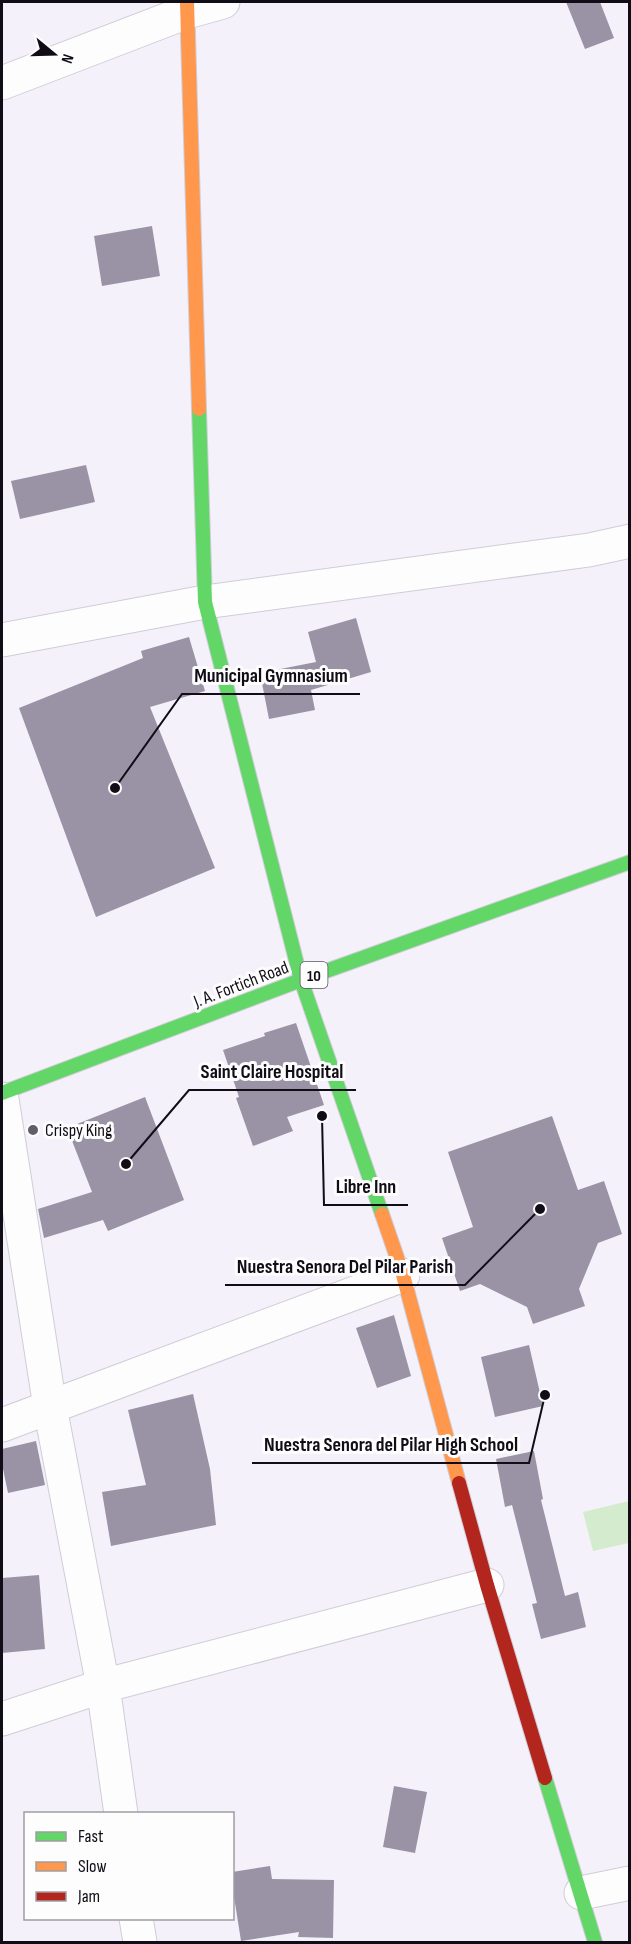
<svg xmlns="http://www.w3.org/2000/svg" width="631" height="1944" viewBox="0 0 631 1944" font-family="'Sofia Sans Condensed',sans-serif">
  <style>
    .green { fill: #d5ebce }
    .building { fill: #9a93a6 }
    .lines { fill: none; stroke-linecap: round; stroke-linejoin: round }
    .street-casing { stroke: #d0cdd7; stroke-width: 35 }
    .fast-casing { stroke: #d0cdd7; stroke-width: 16 }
    .slow-casing { stroke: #d0cdd7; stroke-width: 16 }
    .jam-casing { stroke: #d0cdd7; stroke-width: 16 }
    .street { stroke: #fdfdfe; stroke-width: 33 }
    .fast { stroke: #63d668; stroke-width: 14 }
    .slow { stroke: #ff974d; stroke-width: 14 }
    .jam { stroke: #b3261e; stroke-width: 14 }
    .poi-dot { fill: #605d67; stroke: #fdfdfd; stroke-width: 2 }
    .labels { text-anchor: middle; stroke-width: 6; stroke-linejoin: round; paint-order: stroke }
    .shield { fill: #fdfdfd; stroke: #58555c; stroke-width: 1.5 }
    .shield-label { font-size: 16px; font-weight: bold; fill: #110d17 }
    .street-label { font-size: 18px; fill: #110d17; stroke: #fdfdfd }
    .poi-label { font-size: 18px; fill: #110d17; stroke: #fdfdfd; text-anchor: start }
    .leader { fill: none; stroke: #110d17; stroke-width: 2 }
    .callout-dot { fill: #110d17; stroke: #fdfdfd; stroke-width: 2 }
    .callout-label { font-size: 20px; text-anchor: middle; font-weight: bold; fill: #110d17; stroke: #fdfdfd; stroke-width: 6; stroke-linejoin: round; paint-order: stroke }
  </style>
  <rect width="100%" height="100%" fill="#f4f1fb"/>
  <path class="green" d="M629 1501V1543L593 1551 583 1512Z"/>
  <path class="building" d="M566 2H600L614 38 585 49Z
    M152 226 160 276 102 286 94 236Z
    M86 465 95 502 20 519 11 481Z
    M356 618 371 672 311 690 315 710 269 719 260 673 316 662 308 632Z
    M189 637 205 691 150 707 215 868 96 917 19 708 143 658 141 651Z
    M296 1023 324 1105 287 1117 293 1131 253 1146 236 1098 239 1097 223 1050 265 1036 264 1033Z
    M145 1097 184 1200 108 1231 103 1220 44 1238 38 1209 92 1192 67 1128Z
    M552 1116 578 1190 604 1181 622 1234 598 1243 579 1289 585 1306 533 1324 527 1307 480 1284 460 1291 442 1238 473 1227 448 1152Z
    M394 1315 411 1376 377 1388 356 1328Z
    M529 1345 543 1406 495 1417 481 1357Z
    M193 1394 210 1469 216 1525 111 1546 102 1492 146 1485 128 1410Z
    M36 1441 45 1485 8 1493 2 1464V1449Z
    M534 1451 543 1499 541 1500 565 1596 578 1592 586 1627 541 1639 532 1604 537 1603 512 1505 505 1507 496 1459Z
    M39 1575 45 1649 2 1653V1578Z
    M394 1786 427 1792 415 1853 383 1847Z
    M270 1866 272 1879 334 1880 333 1938 298 1937 299 1932 241 1941 232 1884V1872Z"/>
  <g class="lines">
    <g class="street-casing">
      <path id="street" d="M2 83 187 12 223 2
        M2 640 205 602 589 550 630 541
        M2 1099 50 1407 103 1686 121 1814
        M2 1425 403 1275
        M2 1719 103 1686 487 1585
        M581 1893 630 1883
        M136 1918 140 1942"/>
    </g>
    <g class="fast-casing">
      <path id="fast" d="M199 409 205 602 301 980 382 1214
        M2 1093 301 980 630 862
        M545 1778 595 1942"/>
    </g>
    <g class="slow-casing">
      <path id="slow" d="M187 2 199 409
        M382 1214 403 1275 459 1483"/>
    </g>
    <g class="jam-casing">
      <path id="jam" d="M459 1483 487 1585 545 1778"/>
    </g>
    <use href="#street" class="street"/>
    <use href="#fast" class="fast"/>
    <use href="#slow" class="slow"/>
    <use href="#jam" class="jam"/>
  </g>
  <circle class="poi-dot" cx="33" cy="1130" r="6"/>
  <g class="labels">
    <rect class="shield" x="300.5" y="962" width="27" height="26" rx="4.5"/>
    <g class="shield-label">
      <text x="314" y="981">10</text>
    </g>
    <g class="street-label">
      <text transform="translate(241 984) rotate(-21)" y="6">J. A. Fortich Road</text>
    </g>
    <g class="poi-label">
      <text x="45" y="1136">Crispy King</text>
    </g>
  </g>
  <path class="leader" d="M115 788L182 694H360M126 1164L189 1090H356M322 1116L324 1205H408M540 1209L465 1285H225M545 1395L529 1463H252"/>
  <g class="callout-dot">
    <circle cx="115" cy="788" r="6"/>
    <circle cx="126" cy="1164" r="6"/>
    <circle cx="322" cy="1116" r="6"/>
    <circle cx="540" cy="1209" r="6"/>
    <circle cx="545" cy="1395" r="6"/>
  </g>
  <g class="callout-label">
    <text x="271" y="682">Municipal Gymnasium</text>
    <text x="272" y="1078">Saint Claire Hospital</text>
    <text x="366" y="1193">Libre Inn</text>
    <text x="345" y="1273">Nuestra Senora Del Pilar Parish</text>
    <text x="391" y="1451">Nuestra Senora del Pilar High School</text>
  </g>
  <rect width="631" height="1944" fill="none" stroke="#110d17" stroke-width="6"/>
  <rect x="24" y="1812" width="210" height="108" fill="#fdfdfd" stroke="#9f9da1" stroke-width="1.5"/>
  <rect x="36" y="1832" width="30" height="9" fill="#63d668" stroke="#9f9da1" stroke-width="1.5"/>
  <text x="78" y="1842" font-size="18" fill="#110d17">Fast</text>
  <rect x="36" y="1862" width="30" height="9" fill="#ff974d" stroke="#9f9da1" stroke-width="1.5"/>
  <text x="78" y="1872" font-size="18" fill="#110d17">Slow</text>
  <rect x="36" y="1892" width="30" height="9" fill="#b3261e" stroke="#9f9da1" stroke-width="1.5"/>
  <text x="78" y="1902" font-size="18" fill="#110d17">Jam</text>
  <g transform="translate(54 54) rotate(109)" stroke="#fdfdfd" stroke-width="4.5" paint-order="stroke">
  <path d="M0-4.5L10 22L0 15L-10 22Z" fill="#110d17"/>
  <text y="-9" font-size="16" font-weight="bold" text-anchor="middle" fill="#110d17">N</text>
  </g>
</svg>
